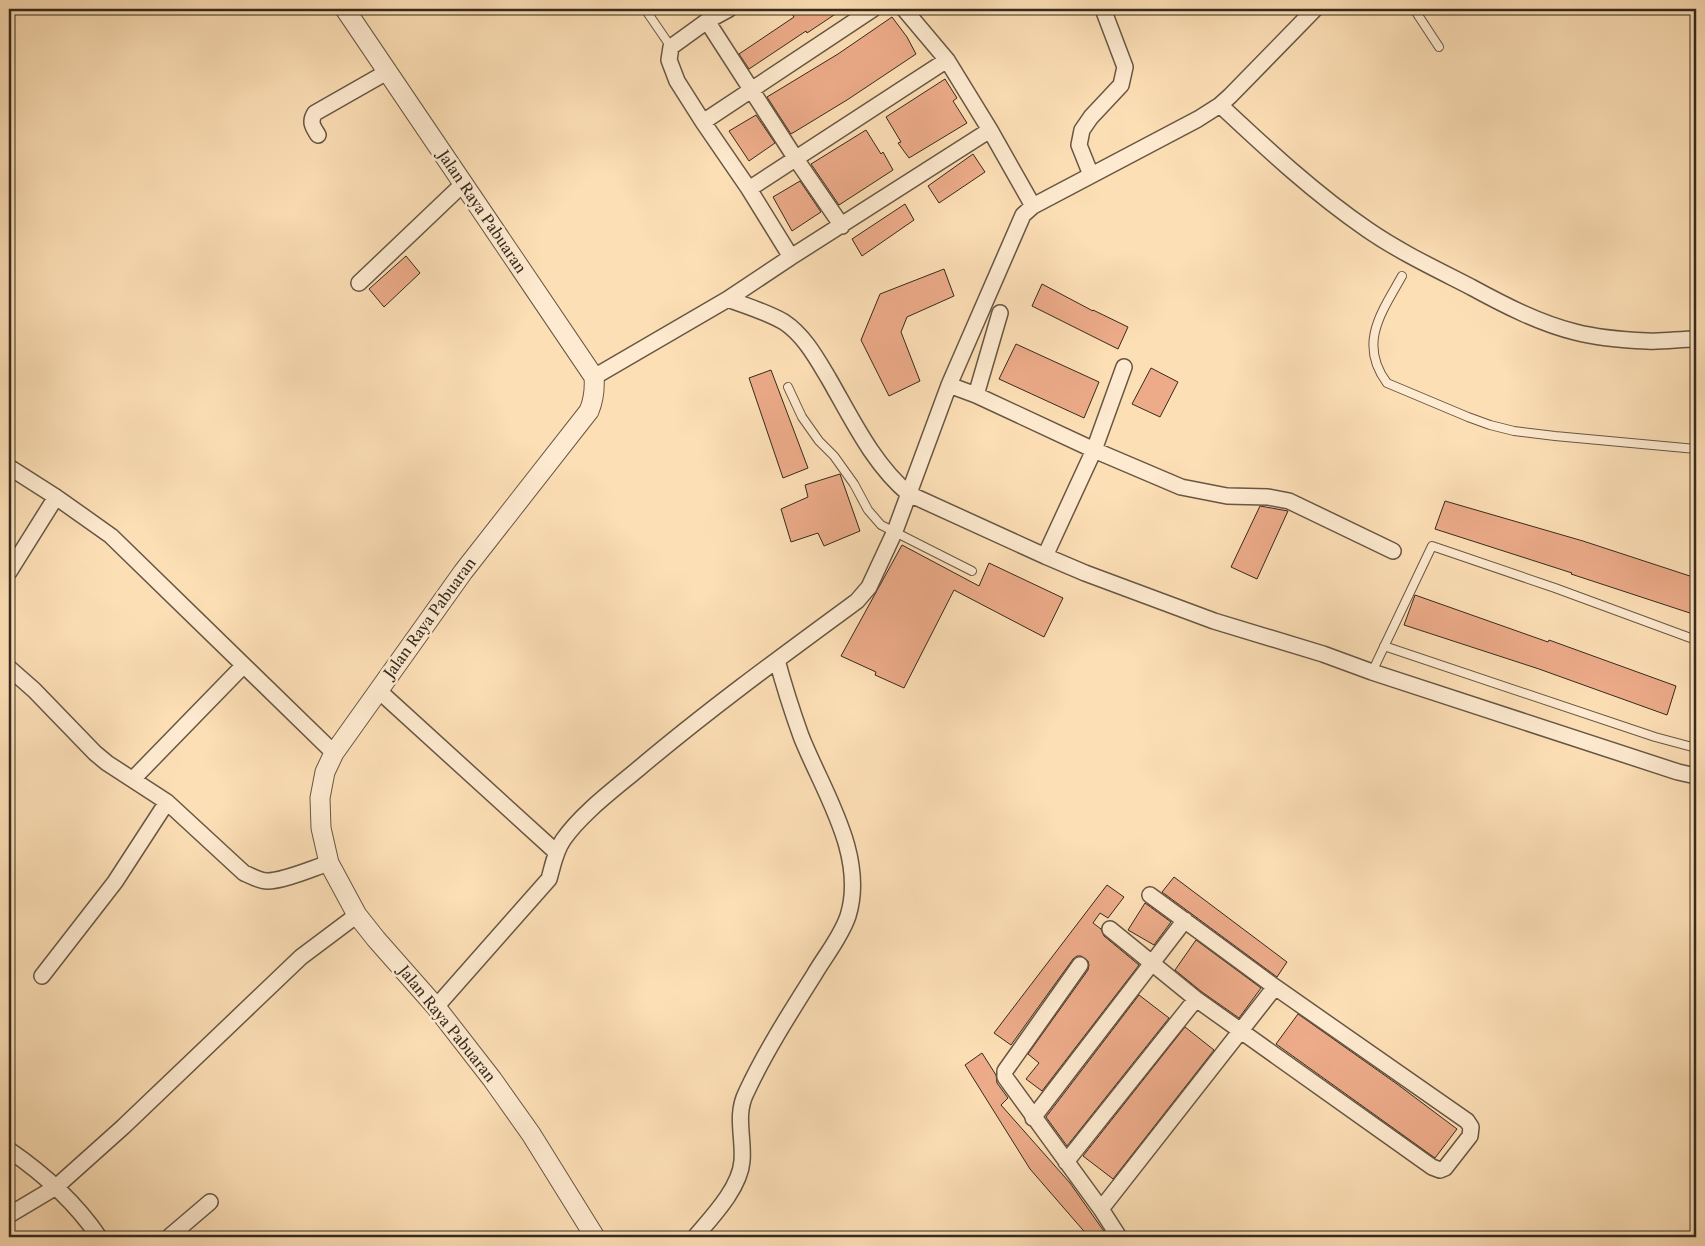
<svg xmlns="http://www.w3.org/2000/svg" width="1705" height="1246" viewBox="0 0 1705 1246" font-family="'Libre Caslon Text',serif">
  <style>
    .building { fill: #edab89; stroke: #352a1d }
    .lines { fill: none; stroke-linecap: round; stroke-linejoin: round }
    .service-casing { stroke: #675743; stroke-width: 10 }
    .minor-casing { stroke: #675743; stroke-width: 18 }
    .tertiary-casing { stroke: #675743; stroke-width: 21 }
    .service { stroke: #feead0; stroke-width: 8 }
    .minor { stroke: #feead0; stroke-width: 15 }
    .tertiary { stroke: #feead0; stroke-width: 19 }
    .labels { text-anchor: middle; stroke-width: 5; stroke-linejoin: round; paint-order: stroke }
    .street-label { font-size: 15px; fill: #352a1d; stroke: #feead0 }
  </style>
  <rect width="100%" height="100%" fill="#fddfb6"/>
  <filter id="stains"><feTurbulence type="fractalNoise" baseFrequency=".004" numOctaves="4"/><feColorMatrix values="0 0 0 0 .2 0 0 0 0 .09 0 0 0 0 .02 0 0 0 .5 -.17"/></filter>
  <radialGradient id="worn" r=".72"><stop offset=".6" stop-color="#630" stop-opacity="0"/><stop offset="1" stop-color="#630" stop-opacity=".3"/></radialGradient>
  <path class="building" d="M789 9H843L807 33 806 31 749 69 739 54 794 17Z
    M892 17 907 37 916 54 847 100 791 134 767 97 838 54Z
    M945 79 957 98 953 101 967 123 909 158 898 143 901 142 886 117Z
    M756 115 775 143 749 161 729 131Z
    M866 130 881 154 883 152 893 170 839 205 811 164Z
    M973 154 985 172 939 203 928 186Z
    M800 181 821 212 792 231 773 197Z
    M905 204 914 220 862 256 852 239Z
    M406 256 420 273 384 307 369 289Z
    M944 269 954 296 907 317 901 332 920 381 889 396 861 340 880 294Z
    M1042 284 1093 311V310L1128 327 1118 349 1032 306Z
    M1016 344 1099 382 1084 418 999 379Z
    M1151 368 1178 382 1160 417 1132 404Z
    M771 370 808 468 783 478 749 378Z
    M840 474 860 531 824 546 818 533 791 542 781 509 808 497 805 485Z
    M1445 501 1583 541 1696 578V615L1571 574 1572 573 1435 529Z
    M1260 506 1288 511 1257 579 1231 567Z
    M902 545 979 586 989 563 1063 598 1044 637 954 590 904 688 875 675 876 672 841 656Z
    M1415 595 1548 642 1549 640 1676 686 1667 715 1539 669 1404 625Z
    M1174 877 1287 962 1277 977 1162 892Z
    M1107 885 1124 897 1108 918 1100 913 1093 923 1101 929 1104 936 1139 965 1042 1091 1026 1079 1039 1063 1028 1054 1088 970 1089 965 1088 961 1081 956H1077L1073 959 1011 1045 994 1033Z
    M1145 903 1171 922 1154 945 1128 930Z
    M1196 940 1261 988 1239 1018 1202 992 1175 970Z
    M1139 995 1169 1018 1067 1146 1046 1117Z
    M1298 1014 1397 1084 1457 1129 1435 1158 1276 1044Z
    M1185 1027 1214 1050 1113 1179 1083 1156Z
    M982 1053 996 1075 997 1083 1008 1098 1001 1105 1070 1183 1108 1237H1089L1030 1169 965 1065Z"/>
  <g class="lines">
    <g class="service-casing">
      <path id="service" d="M645 9 671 47
        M1414 9 1439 47
        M1402 276C1381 313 1358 344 1387 383L1468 417 1490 425 1514 431 1555 436 1696 449
        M788 387 802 417 819 441 834 456 854 484 868 510 881 525 972 571
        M1384 646 1655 737 1696 748
        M1372 672 1432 546 1555 588 1696 640"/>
    </g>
    <g class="minor-casing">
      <path id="minor" d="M904 9 947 60 990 130 1033 206
        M707 21 796 159 842 226
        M947 60 749 189 791 257 728 299C746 306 767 312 784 322 804 335 817 359 829 379 852 419 873 464 909 494L1045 556 1085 573 1214 621 1323 654 1372 672 1678 772 1696 776
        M1220 105C1267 149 1314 193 1368 230 1400 252 1436 269 1471 287 1504 305 1539 323 1575 332 1598 338 1624 340 1647 341 1663 342 1680 339 1696 339
        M703 122 677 81 669 60 671 47 707 21 729 9
        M318 135C313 127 309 122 315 113L387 72
        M1091 175 1079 145 1082 130 1091 117 1121 85 1125 67 1103 9
        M749 189 703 122 873 9
        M791 257 990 130
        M359 283 463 184
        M594 377 728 299
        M949 385 976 395 1094 450 1124 367
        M976 395 1000 313
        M9 467 56 497 111 536 334 753
        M1045 556 1094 450 1181 487 1227 496 1268 497 1289 501 1393 551
        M9 572 56 497
        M9 668 34 690 95 753 107 763 167 802 244 873C252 876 259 881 267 881 284 881 313 868 329 863
        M378 690 556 852
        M133 779 243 666
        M1110 929 1196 999 1432 1167 1440 1170 1445 1168 1470 1136 1471 1127 1467 1121 1275 987 1150 895
        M1080 965 1005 1071V1077L1101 1209 1119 1237
        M42 976 115 882 167 802
        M436 1007 549 879C553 865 555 852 563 840 581 814 613 790 637 770 708 710 782 656 857 601L869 587 895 531 949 385 1023 215 1033 206 1198 119 1220 105 1230 96 1315 9
        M1033 1118 1185 920
        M9 1150C44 1174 75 1202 99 1237
        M1066 1162 1196 999
        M1101 1209 1275 987
        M9 1215 56 1187 123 1127 301 957 357 915
        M169 1237 210 1202
        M695 1237C712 1217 740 1188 742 1161 744 1138 735 1115 746 1093 765 1052 790 1013 814 975 825 956 841 937 848 916 867 855 822 790 801 736 792 711 784 686 777 660"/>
    </g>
    <g class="tertiary-casing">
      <path id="tertiary" d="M345 9 594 377C595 390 594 399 589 411L463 572 334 753 325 772 320 798 321 828 329 863 357 915 376 939 436 1007 492 1079 531 1134 595 1237"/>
    </g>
    <use href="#service" class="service"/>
    <use href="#minor" class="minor"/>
    <use href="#tertiary" class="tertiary"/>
  </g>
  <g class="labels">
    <g class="street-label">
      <text transform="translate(482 212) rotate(56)" y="5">Jalan Raya Pabuaran</text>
      <text transform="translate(430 618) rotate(-54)" y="5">Jalan Raya Pabuaran</text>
      <text transform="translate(447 1024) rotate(51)" y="5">Jalan Raya Pabuaran</text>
    </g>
  </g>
  <rect width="1705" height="1246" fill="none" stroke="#fddfb6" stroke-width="30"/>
  <rect x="10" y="10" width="1685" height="1226" fill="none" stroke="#352a1d" stroke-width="2.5"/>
  <rect x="15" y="15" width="1675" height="1216" fill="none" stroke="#352a1d"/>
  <rect width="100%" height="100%" filter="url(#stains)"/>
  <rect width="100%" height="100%" fill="url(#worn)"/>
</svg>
